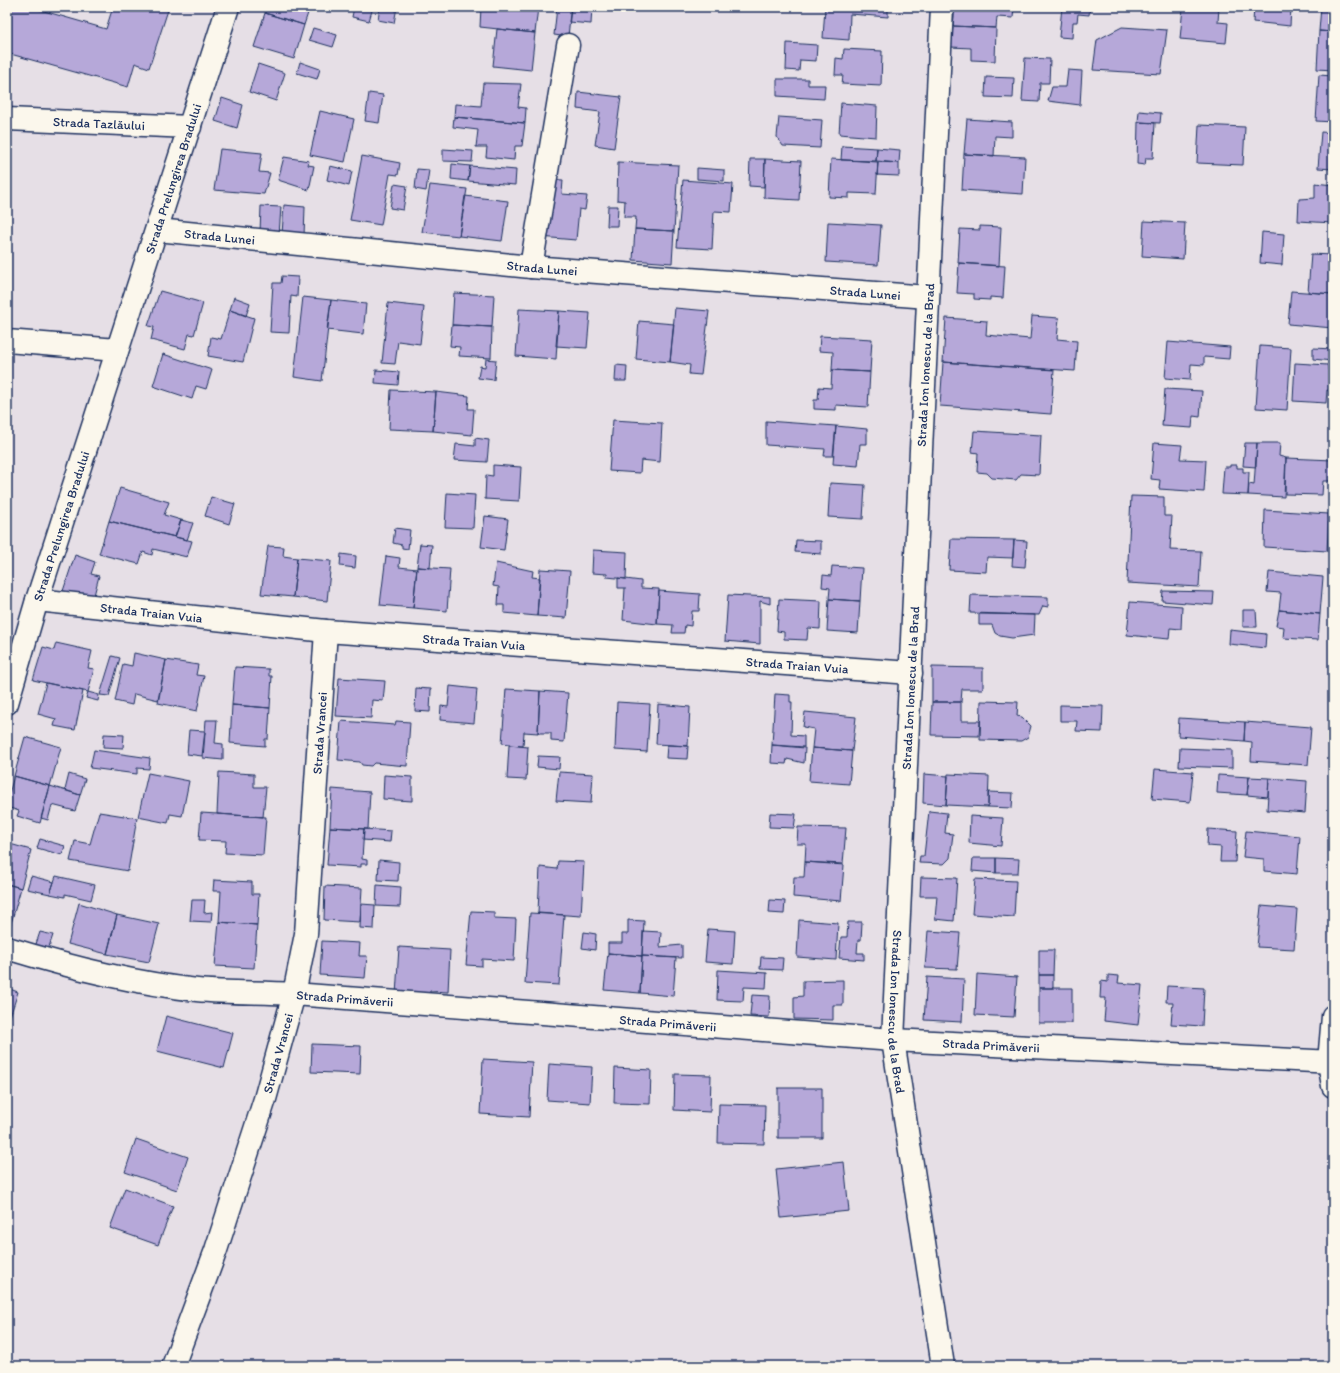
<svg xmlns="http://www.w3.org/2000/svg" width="1340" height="1373" viewBox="0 0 1340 1373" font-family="Itim,sans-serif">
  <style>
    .building { fill: #b6a8d9; stroke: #1b2f5e }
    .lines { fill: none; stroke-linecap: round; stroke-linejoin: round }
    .minor-casing { stroke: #1b2f5e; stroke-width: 25 }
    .tertiary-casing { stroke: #1b2f5e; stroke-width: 25 }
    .minor { stroke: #fbf7ec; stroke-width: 22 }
    .tertiary { stroke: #fbf7ec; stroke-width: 22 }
    .labels { text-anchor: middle; stroke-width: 3; stroke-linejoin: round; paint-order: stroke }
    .street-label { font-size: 13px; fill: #1b2f5e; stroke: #fbf7ec }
  </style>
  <rect width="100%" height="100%" fill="#e6dfe6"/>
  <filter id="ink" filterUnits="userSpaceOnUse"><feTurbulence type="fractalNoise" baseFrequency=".025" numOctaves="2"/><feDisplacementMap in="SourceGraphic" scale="8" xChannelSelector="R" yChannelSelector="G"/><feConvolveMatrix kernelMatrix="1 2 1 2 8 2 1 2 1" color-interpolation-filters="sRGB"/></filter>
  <g filter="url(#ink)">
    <path class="building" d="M7 7H30L106 29 113 7H169L149 68 135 63 128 87 7 53Z
      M266 7H310L304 25 265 13Z
      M354 7H373L369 21 352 17Z
      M380 7H397L394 23 378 20Z
      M481 7H538L535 33 480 27Z
      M557 7H571L568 37 554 35Z
      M571 7H592L591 24 569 22Z
      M825 7H888V17L850 14 849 40 823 38Z
      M955 7H1014L1013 18 997 17 996 28 953 26Z
      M1062 7H1090L1089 15 1078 14 1077 22H1073L1072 38 1059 37Z
      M1183 7H1219L1218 22 1228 23 1226 43 1180 39Z
      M1254 7H1291L1290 26 1253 22Z
      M1321 7H1333V32L1319 31Z
      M265 13 304 25 294 59 254 47Z
      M953 26 996 28 995 61 971 60V48L951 47Z
      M1122 27 1167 30 1161 74 1093 70 1097 40Z
      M313 28 337 35 333 47 309 40Z
      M497 29 535 33 531 70 493 66Z
      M1319 31 1333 32V70L1317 69Z
      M787 43 817 45 816 61 800 60 799 71 786 70Z
      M844 49 882 51 881 86 842 84 843 75H835L836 58 843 59Z
      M1025 58 1050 59 1049 83H1040L1039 102 1022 101Z
      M300 62 320 69 317 79 297 73Z
      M258 64 285 73 276 101 249 92Z
      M1068 70 1082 71 1080 105 1048 101 1052 87H1066Z
      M1319 75 1333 76V122L1316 121Z
      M986 77 1014 78 1013 98 985 97Z
      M777 79H808V85H825L824 99 777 96Z
      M483 83 521 84 518 107 526 108 525 123 454 117 455 104 481 106Z
      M578 92 621 97 614 148 595 145 600 112 577 109Z
      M369 93 383 95 379 123 365 121Z
      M222 98 243 105 237 128 215 121Z
      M841 103 877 106 876 137 839 134Z
      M320 111 354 119 345 162 310 155Z
      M1139 111 1161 113 1160 123 1138 122Z
      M454 117 525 123 522 146H515L514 160 486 157 487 147H476L478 130 453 127Z
      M779 117 822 120 820 148 783 146 777 137Z
      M967 119 1012 122V137L995 136 994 156 964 154Z
      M1138 122 1155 123 1153 158H1146L1145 165 1137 164Z
      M1199 125 1245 127 1243 165 1197 163Z
      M1321 132 1333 133V169L1318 168Z
      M842 146 877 148 876 161 841 160Z
      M877 148 900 150 899 163 876 161Z
      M220 149 262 153 259 172 270 173 264 194 214 190Z
      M443 149 473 151 472 162 443 161Z
      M964 154 1025 157 1023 194 962 190Z
      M362 156 400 163 398 175 390 174 381 225 350 220Z
      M284 157 309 161 308 165 314 166 309 190 278 180Z
      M750 159H765L764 187 749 186Z
      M765 159 801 161 799 200 764 198Z
      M831 159 878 162 876 194 849 193V198L829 197Z
      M618 162 678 165 674 231 635 229 636 217H624L625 201 617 200Z
      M878 162 899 163V176L877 175Z
      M452 164 470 166 468 181 451 179Z
      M330 166 352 171 349 186 327 180Z
      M470 166 516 170 515 185 468 181Z
      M697 168 724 170V181L697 179Z
      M417 169 429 170 426 191 415 189Z
      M547 179 563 180 562 194 587 196 585 210 579 209 576 240 540 237Z
      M683 180 733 184 731 212 714 211 712 249 677 247Z
      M1315 183 1333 185V223L1298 221 1299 199 1315 198Z
      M394 184 407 186 403 210 390 208Z
      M430 185 467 189 459 236 422 232Z
      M465 196 508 201 502 241 459 236Z
      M284 205 305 207 304 236 282 234Z
      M261 206 281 207 279 235 260 233Z
      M608 206H618L617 226H607Z
      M1144 221 1185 223 1183 259 1142 256Z
      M828 222 881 225 878 265 826 262Z
      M980 226 1001 227 999 266 958 263 960 229 980 230Z
      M635 229 674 231 672 263 633 260Z
      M1262 232 1284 234 1282 265 1260 263Z
      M1311 254 1333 255V294L1308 292Z
      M959 263 1005 266 1003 298 990 297V300L974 299V294L957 293Z
      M282 276 298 277 297 297 291 296 289 333 270 332 273 283H281Z
      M160 291 203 303 194 335 189 334 185 349 151 340 154 327 148 326Z
      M1291 291 1333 294V328L1288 324Z
      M454 293 494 295 492 327 452 325Z
      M234 297 250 303 246 316 230 310Z
      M303 297 331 300 322 381 294 377Z
      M331 300 366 304 363 334 327 330Z
      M388 303 424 307 420 344 398 341 395 364 382 363Z
      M675 308 709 311 701 375 689 374 690 365 670 362Z
      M519 309 559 311 556 359 516 356Z
      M230 310 254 318 243 362 208 356 211 337 221 339Z
      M559 311 590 313 587 348 556 346Z
      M1032 316 1059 318 1057 339 1077 341 1075 371 943 362 946 318 987 321 986 335 1030 339Z
      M639 321 674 324 670 362 636 359Z
      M452 325 492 327 491 358 459 356 460 347 450 346Z
      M820 336 872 339 870 372 832 370 833 352 819 351Z
      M1168 342 1230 347 1229 359 1204 357V365L1191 364 1190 380 1165 378Z
      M1260 346 1291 348 1287 410 1256 408Z
      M1313 348 1333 349 1332 361 1313 359Z
      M163 354 212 370 206 389 196 386 192 399 153 386Z
      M486 359 496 360 494 380 478 378 480 366 485 367Z
      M943 362 1054 370 1051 414 940 406Z
      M1295 363 1328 365 1330 391 1327 390 1326 403 1293 401Z
      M616 365 627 366 626 381H615Z
      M376 370 399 372 398 385 375 383Z
      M832 370 870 372 868 407 836 405V410L814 409V400H818L819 387 831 388Z
      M1165 389 1202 391 1200 417 1193 416 1192 428 1162 426Z
      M391 390 436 392 433 431 389 429Z
      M436 392 469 396 468 409H474L472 435 433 431Z
      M613 420 662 423 660 462 641 460 640 473 609 471Z
      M766 421 836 426 833 456H824L825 449 766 445Z
      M836 426 867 429V444H860L858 466 833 464Z
      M974 431 1041 435 1039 475 1021 474 1016 480 992 478 987 473 977 472 978 453 972 452Z
      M475 438 489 440 487 462 454 460 456 444 475 446Z
      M1154 443 1182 445 1180 459 1206 460 1204 492 1159 489 1160 480 1151 479Z
      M1245 443H1257L1256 467 1243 466Z
      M1257 443H1280L1279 456 1286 458 1284 497 1248 495 1249 484 1254 485Z
      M1286 458 1333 460V481H1323L1322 495 1285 494Z
      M493 465 521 467 519 501 485 499 486 475 493 476Z
      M1230 465H1237V468H1243V472H1249L1248 495 1222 494 1224 467H1230Z
      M830 483 865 485 863 519 828 517Z
      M120 488 169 502 164 515 181 520 175 537 109 521Z
      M447 493 475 495 473 528 445 527Z
      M1131 496 1164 497V516H1172L1170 550 1201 551 1199 587 1127 583Z
      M211 497 235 504 229 524 205 516Z
      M1265 510 1329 514 1327 551 1264 547Z
      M485 516 508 519 504 550 481 547Z
      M181 520 193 523 187 540 175 537Z
      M109 521 192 541 187 557 153 549 152 555 143 552 139 564 99 554Z
      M395 528 410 530 408 549 402 548V545L393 543Z
      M951 539 1014 540 1013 558 987 557 986 572 949 570Z
      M796 540 821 541V554L795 552Z
      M1014 540 1027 541 1025 567 1012 566Z
      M420 544 432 545 430 568 417 567Z
      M268 546 284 547 283 556 297 558 293 597 261 594Z
      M593 550 627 552 626 579 607 577V574L592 573Z
      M341 554 356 556 355 568 340 566Z
      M75 555 95 562 91 574 99 576 92 603 61 597Z
      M386 556 400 558 399 567 417 569 413 608 380 605Z
      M297 558 331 561 327 601 293 597Z
      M496 563 533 571 532 577 540 578 537 616 504 613V605H498L499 587 493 586Z
      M832 566 862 568 860 601 829 599 830 588 822 587 823 575 831 576Z
      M417 567 450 569 447 611 413 608Z
      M540 569 570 571 566 618 537 616Z
      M1269 572 1323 577 1320 614 1279 610 1281 593 1267 592Z
      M618 578 641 581V588L659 589 657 624 623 620 625 588H618Z
      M659 591 700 594 699 611H692L691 626 685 625 684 633H672L673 625 657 624Z
      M1163 591 1214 592 1213 605 1162 601Z
      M728 595 770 597V604L760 601V644L725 641Z
      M971 595 1048 597V607L1043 606 1039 615 970 613Z
      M779 599 821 601 820 629 808 628 807 640 784 639V632L777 631Z
      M829 599 860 601 858 633 827 631Z
      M1130 602 1182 606 1181 629 1170 628 1169 639 1127 635Z
      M1243 610H1256L1257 627H1243Z
      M1279 610 1320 614 1318 640 1283 638 1284 627 1276 626Z
      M979 614 1035 615 1034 635 1012 638 1000 636 995 633 992 625H979Z
      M1230 630 1266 634 1265 648 1229 644Z
      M56 643 92 651 88 668 94 669 88 692 33 680 43 647 54 650Z
      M134 653 166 660 158 700 134 694 132 705 115 701 123 664 132 666Z
      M112 656 120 658 109 696 100 695Z
      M166 660 198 665 196 675 204 676 197 711 158 703Z
      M235 667 269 669V676H272L270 708 232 705Z
      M932 667 983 668V689H962L961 702H932Z
      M339 678 385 681 383 701 372 700 371 718 336 716Z
      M46 683 83 691 75 730 54 726 56 719 38 714Z
      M450 686 477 689 474 723 440 720 441 706 448 707Z
      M416 688 431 689 430 712 415 711Z
      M506 689 540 691 538 733 524 732 523 746 509 745 510 744 502 743Z
      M540 691 568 693 564 742 551 741V733H538Z
      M88 692 99 695 98 701 86 698Z
      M775 694 790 695V702H792L791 735 804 736V747L772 745Z
      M981 701 1018 702 1017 716 1022 717 1031 726 1028 737 1021 741 980 740Z
      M617 702 650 704 647 752 615 750Z
      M932 702H961V721H980L979 736 931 735Z
      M658 704 690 707 688 746 656 744Z
      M232 705 270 708 268 739H265V746L230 743Z
      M1060 705 1103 706 1102 732 1076 731 1077 721H1060Z
      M805 712 856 717 852 751 812 748 814 729 803 727Z
      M1179 718 1245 722 1244 741 1178 736Z
      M206 720H217L215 743 223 744V760L203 758Z
      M341 721 395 725 396 721 410 722 407 766 374 763 371 766 362 765 360 762 338 760Z
      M1245 722 1311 727 1308 765 1251 761 1252 742 1244 741Z
      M189 730 205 731 202 756 187 754Z
      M104 734 124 735 123 748 103 747Z
      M25 737 61 747 50 786 14 776Z
      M509 745 528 747 526 780 507 779Z
      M667 745 688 746 687 759 666 758Z
      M772 745 805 748 804 763 787 759 786 764 771 763Z
      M812 748 852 751 849 784 809 781Z
      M1180 748 1232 750V768L1179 766Z
      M94 750 150 758 149 769 137 768V774L90 768Z
      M538 756 560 757 559 769 537 767Z
      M1155 769 1193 772 1190 802 1152 799Z
      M219 772 254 774V787H266L263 817 217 814Z
      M559 772 593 774 591 803 556 801Z
      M148 773 189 781 182 816 170 814 168 823 138 817Z
      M69 774 85 779 80 795 65 790Z
      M924 774 948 776 946 805 923 803Z
      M948 774 989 776 988 807 946 805Z
      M384 775 412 777V801L383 799Z
      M1218 775 1249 777 1247 795 1217 793Z
      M14 776 50 786 40 823 17 816 19 811 7 807V801Z
      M1249 777 1269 778 1268 797 1247 795Z
      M1269 778 1307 781 1305 813 1267 810Z
      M50 786 80 795 75 811 52 805 48 820 41 818Z
      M332 789 370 792 368 829 330 827Z
      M988 792 1013 793 1012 808 988 807Z
      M929 811 947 813 945 833 953 834 950 858 944 864 919 863 920 856H924Z
      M99 812 137 818 128 871 70 861 75 841 90 844Z
      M201 813 266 817 263 855 225 853 226 841 199 840Z
      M770 813 796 814 794 828 769 827Z
      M970 816 1003 818 1001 846 969 843Z
      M330 827 364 829 362 859 367 860V864H361V867L327 865Z
      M798 827 846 828 843 864 805 862 806 844H797Z
      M364 829 391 831 390 842 363 840Z
      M1208 829 1237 831 1235 862H1220L1221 847 1207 846Z
      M1246 831 1300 836 1297 874 1264 871V859L1243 857Z
      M40 839 65 846 62 855 37 848Z
      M10 844 31 850 21 888 7 884V849L9 850Z
      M973 858H996V873L972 871Z
      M996 858 1019 859 1018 873H996Z
      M379 860 399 862 398 881 378 880Z
      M558 861 584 862 581 916 538 913 540 867 557 869Z
      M805 862 844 865 841 901 793 897 794 877H804Z
      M31 876 54 882 50 894 27 889Z
      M56 876 95 885 91 900 65 894V897L50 894Z
      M921 877 957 878 954 921 935 919 937 896H920Z
      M975 879 1016 881 1014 917 972 914Z
      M214 880 252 882V894H259L257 925 219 922 221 891H213Z
      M7 884 21 888 10 927 7 926Z
      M377 885 401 887 400 907 376 906Z
      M325 886 362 888 360 922 324 920Z
      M192 900H205L204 913 212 912 211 922 190 921Z
      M770 900 785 901 784 914 769 913Z
      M79 903 117 915 107 954 68 944Z
      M361 904 375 905 374 929 360 928Z
      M1261 906 1297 909 1294 949 1257 947Z
      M471 911 494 912V918L516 919 514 961 482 959V966L466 965Z
      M530 913 564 915 559 985 525 983Z
      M117 915 159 924 149 962 107 954Z
      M628 920 644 921 642 956 608 953V943H622V934H628Z
      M799 920 838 923 836 960 797 957Z
      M219 922 257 925 254 968 215 966Z
      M848 922H862L861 940H858L857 953H864V960L839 958 841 937H847Z
      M708 929 735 931 733 964 705 962Z
      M643 931 661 932 660 947 682 945V958L642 956Z
      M928 931 960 933 957 969 925 968Z
      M40 932 53 935 48 950 35 947Z
      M584 932 596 934 595 950 582 948Z
      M322 941 360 943 359 956H367L365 978 320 975Z
      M399 947 450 950 448 992 430 991 429 997 396 995Z
      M1039 950H1054L1053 975H1039Z
      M608 953 642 956 640 993 604 990Z
      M642 956 676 958 673 996 640 993Z
      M761 957 783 958 782 970 760 969Z
      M718 970 767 973 766 988 744 987 743 1001 717 1000Z
      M977 974 1017 977 1014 1017 975 1015Z
      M1039 975H1053V988H1039Z
      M1108 975 1119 976 1118 983 1142 985 1138 1025 1104 1021 1106 998H1100L1101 981 1108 982Z
      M927 977 964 979 962 1022 924 1020Z
      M843 980V1005H833V1020L794 1019V997L803 996V981Z
      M1167 986 1204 988 1202 1026 1171 1024 1173 1002H1166Z
      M7 988 18 992 7 1026Z
      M1039 988H1072V1023H1039Z
      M752 995 770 996 769 1017 750 1016Z
      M166 1016 233 1033 224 1068 157 1051Z
      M312 1044 361 1046 360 1074 311 1072Z
      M483 1059 532 1062 529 1117 480 1114Z
      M549 1064 592 1067 590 1103 547 1100Z
      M615 1068 651 1070 650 1104 614 1103Z
      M675 1074 711 1075 710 1112 674 1110Z
      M778 1088H822V1138H778Z
      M719 1104 765 1105 764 1144 718 1143Z
      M136 1139 188 1157 177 1190 125 1172Z
      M844 1162 849 1211 781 1218 776 1169Z
      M125 1188 173 1206 158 1245 110 1228Z"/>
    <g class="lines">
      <g class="minor-casing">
        <g id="minor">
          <path id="s1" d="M942 7 893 1040 943 1366"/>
          <path id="s2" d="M7 119 190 127"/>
          <path id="s3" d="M157 230 531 267 928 297"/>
          <path d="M531 267 568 45"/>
          <path d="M7 341 117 350"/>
          <path id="s4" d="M37 600 326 631 911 673"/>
          <path id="s5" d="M7 948C69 967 133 983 197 990 229 993 262 992 294 994L893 1040 1333 1062"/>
          <path id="s6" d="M173 1366 216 1250 265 1099 294 994 306 934 326 631"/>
        </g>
      </g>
      <g class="tertiary-casing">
        <g id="tertiary">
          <path id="s7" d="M7 703 37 600 228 7"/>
          <path d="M1333 1016 1329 1062 1333 1086"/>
        </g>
      </g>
      <use href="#minor" class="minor"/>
      <use href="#tertiary" class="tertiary"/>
    </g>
  </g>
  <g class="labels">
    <g class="street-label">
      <text dy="5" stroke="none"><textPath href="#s2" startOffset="92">Strada Tazlăului</textPath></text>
      <text dy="5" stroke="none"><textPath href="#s7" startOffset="550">Strada Prelungirea Bradului</textPath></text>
      <text dy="5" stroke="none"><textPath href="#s3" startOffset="63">Strada Lunei</textPath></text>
      <text dy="5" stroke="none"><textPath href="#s3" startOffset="387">Strada Lunei</textPath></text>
      <text dy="5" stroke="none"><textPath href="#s3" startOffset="711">Strada Lunei</textPath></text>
      <text transform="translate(925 365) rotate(-87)" y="5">Strada Ion Ionescu de la Brad</text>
      <text dy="5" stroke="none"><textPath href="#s7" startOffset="185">Strada Prelungirea Bradului</textPath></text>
      <text dy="5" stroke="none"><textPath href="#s4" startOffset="115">Strada Traian Vuia</textPath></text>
      <text dy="5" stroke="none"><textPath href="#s4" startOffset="439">Strada Traian Vuia</textPath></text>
      <text dy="5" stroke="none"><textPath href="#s4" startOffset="763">Strada Traian Vuia</textPath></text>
      <text transform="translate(910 688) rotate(-87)" y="5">Strada Ion Ionescu de la Brad</text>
      <text dy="5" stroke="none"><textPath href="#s6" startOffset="654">Strada Vrancei</textPath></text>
      <text dy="5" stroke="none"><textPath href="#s5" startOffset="343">Strada Primăverii</textPath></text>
      <text dy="5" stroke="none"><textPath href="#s1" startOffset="1006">Strada Ion Ionescu de la Brad</textPath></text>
      <text dy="5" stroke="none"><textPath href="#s5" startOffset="667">Strada Primăverii</textPath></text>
      <text dy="5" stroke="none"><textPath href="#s5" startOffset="991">Strada Primăverii</textPath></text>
      <text dy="5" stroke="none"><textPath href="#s6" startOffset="330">Strada Vrancei</textPath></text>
    </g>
  </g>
  <rect width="1340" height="1373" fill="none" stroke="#fbf7ec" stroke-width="24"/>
  <rect x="12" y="12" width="1316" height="1349" fill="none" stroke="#1b2f5e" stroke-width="1.5" filter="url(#ink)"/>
</svg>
